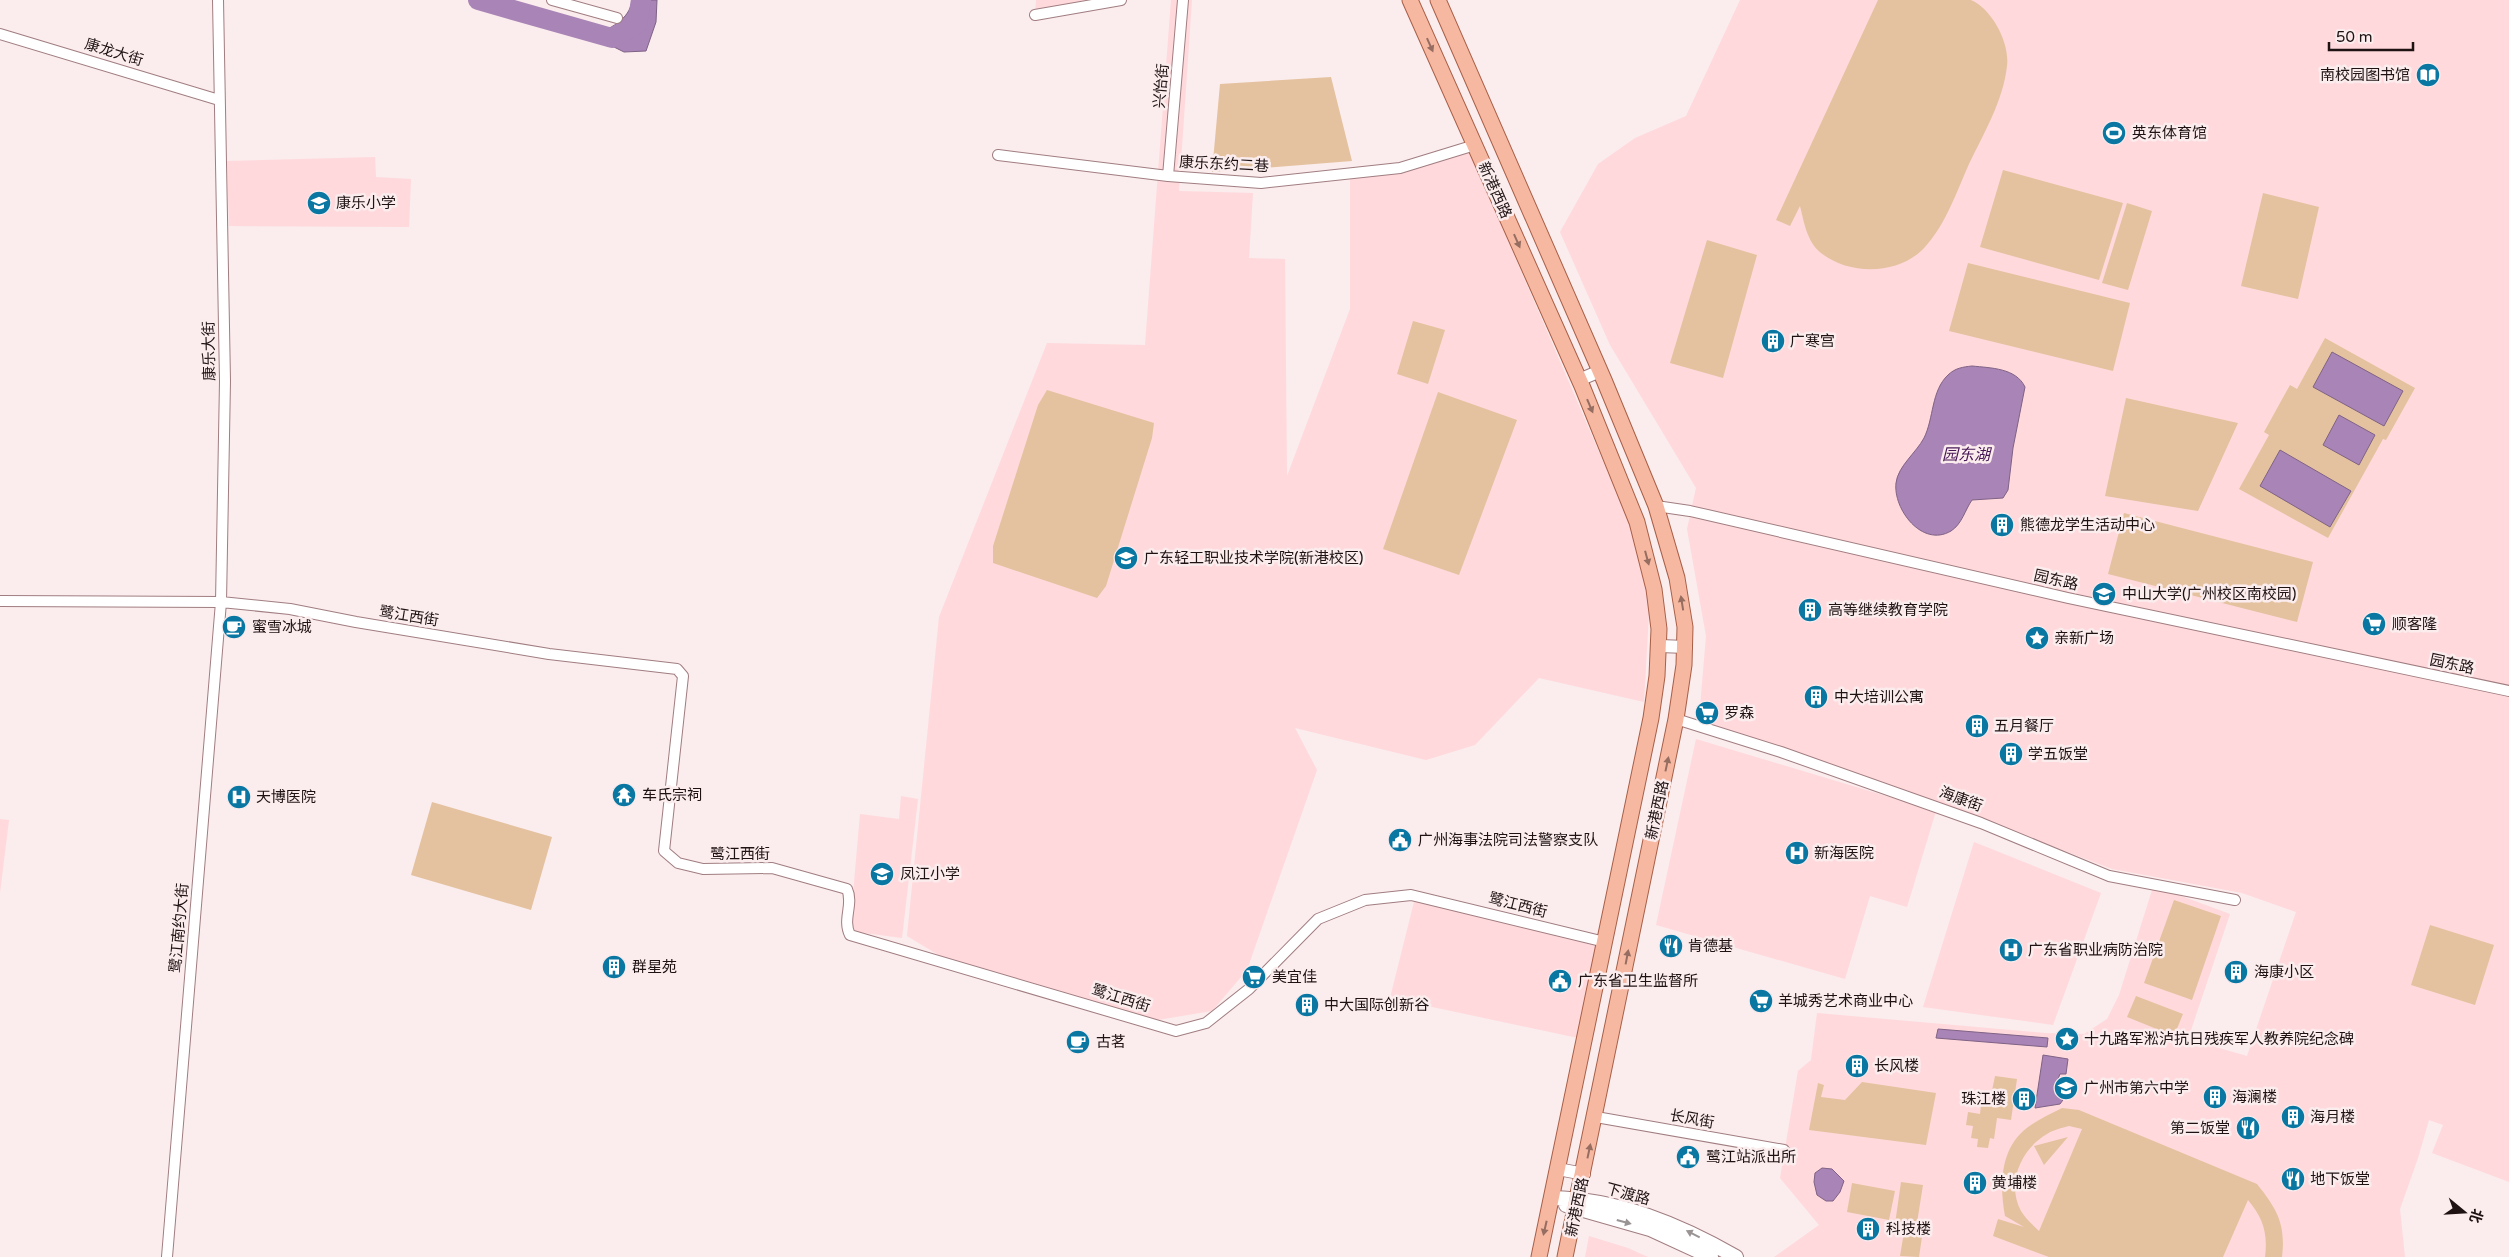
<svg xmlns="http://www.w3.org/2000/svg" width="2509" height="1257" viewBox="0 0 2509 1257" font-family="'Varela Round','Noto Sans SC',sans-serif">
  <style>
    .built { fill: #ffd9dc }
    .green { fill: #e4c29f; fill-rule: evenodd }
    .water { fill: #a984b6; stroke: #7f6285 }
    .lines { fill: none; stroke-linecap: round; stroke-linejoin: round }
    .river { stroke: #a984b6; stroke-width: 20 }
    .minor-casing { stroke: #a07d80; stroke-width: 12 }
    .tertiary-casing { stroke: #a07d80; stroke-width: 14 }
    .secondary-casing { stroke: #a07d80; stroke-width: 16 }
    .primary-casing { stroke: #a85f47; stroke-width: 17 }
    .minor { stroke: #fff; stroke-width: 10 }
    .tertiary { stroke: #fff; stroke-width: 12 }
    .secondary { stroke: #fff; stroke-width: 14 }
    .primary { stroke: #f7b8a1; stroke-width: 15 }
    .oneway { fill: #956d61 }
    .oneway2 { fill: #9a9495 }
    .labels { text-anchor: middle; stroke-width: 5; stroke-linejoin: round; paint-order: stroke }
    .street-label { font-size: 15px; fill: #1e1213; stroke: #fbeced }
    .poi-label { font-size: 15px; fill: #1e1213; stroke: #fbeced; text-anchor: start }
    .water-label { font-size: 16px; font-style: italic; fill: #451655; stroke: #fbeced }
  </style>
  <rect width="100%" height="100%" fill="#fbeced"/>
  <path class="built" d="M1036 0H1110L1035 14Z
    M1171 0H1192L1179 191 1253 193 1249 258 1285 259 1287 476 1350 309V177L1469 150 1630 524 1650 596 1644 702 1539 678 1475 745 1426 760 1295 728 1317 770 1247 970 1212 1011 1158 1020 960 968 907 936 939 617 1047 343 1145 345Z
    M1740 0H2509V1182L2432 1153 2443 1125 2429 1120 2418 1158 2400 1209 2405 1257H1774L1819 1225 1780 1178 1798 1071 1811 1060 1817 1013 2045 1033 2084 1034 2107 1019 2119 995 2153 887 2176 894 2230 914 2188 1039 2247 1056 2296 912 2242 893 2112 869 2010 830 1739 735 1699 719 1706 636 1687 529 1696 488 1610 345 1560 232 1598 164 1635 138 1686 116Z
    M375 157 376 177 411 179 409 227 229 226 227 161Z
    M1696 739 1936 811 1907 907 1870 896 1845 979 1656 925Z
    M901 796 918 799 902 938 857 932 850 928 860 814 899 819Z
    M0 819 9 820 0 893Z
    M1974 842 2101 893 2053 1025 1923 1007Z
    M1415 898 1598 942 1578 1038 1390 998Z
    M1589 1236 1628 1248 1648 1257H1585Z"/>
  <path class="green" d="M1878 0C1892 0 1961 0 1971 0 1992 9 2010 43 2007 66 2003 101 1984 133 1969 164 1956 193 1946 224 1925 247 1900 275 1850 276 1821 253 1807 242 1804 222 1800 206L1790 226 1776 220Z
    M1331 77 1352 161 1212 172 1220 84Z
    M2003 170 2123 203 2099 280 1980 247Z
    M2263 193 2319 207 2298 299 2241 286Z
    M2127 203 2152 211 2128 290 2102 283Z
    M1707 240 1757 255 1723 378 1670 363Z
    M1968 263 2130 303 2113 371 1949 331Z
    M1413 321 1445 330 1428 384 1397 374Z
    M2325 338 2415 388 2386 440 2383 439 2328 538 2239 489 2269 435 2264 432 2290 385 2297 389Z
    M1047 390 1154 423 1152 438 1106 586 1097 598 993 563V546L1038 405Z
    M1438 392 1517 420 1459 575 1383 549Z
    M2126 398 2238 423 2198 511 2105 496Z
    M2124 513 2313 562 2297 622 2108 574Z
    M432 802 552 837 531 910 411 875Z
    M2174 900 2221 916 2192 1000 2144 983Z
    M2430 925 2494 945 2475 1005 2411 985Z
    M2136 996 2183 1014 2174 1036 2127 1017Z
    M1995 1076 2017 1079 2011 1120 1997 1118 1994 1139 1990 1138 1988 1148 1977 1147 1978 1139 1971 1138 1973 1126 1966 1125 1968 1112 1980 1114 1981 1104H1977L1978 1098 1990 1100Z
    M1862 1082 1936 1093 1926 1145 1809 1130 1818 1083 1824 1085 1821 1097 1845 1100Z
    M2062 1108 2079 1110 2257 1184C2277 1209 2286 1224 2282 1257H2265C2268 1233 2263 1218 2248 1200L2223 1257H2049L1993 1236 1998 1219 2024 1227 2005 1216C1999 1184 2000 1145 2031 1125 2041 1118 2052 1113 2062 1108ZM2069 1126 2082 1129 2039 1231C2033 1225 2025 1218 2021 1211 2006 1183 2021 1149 2047 1134 2053 1130 2062 1128 2069 1126Z
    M2068 1137 2044 1165 2034 1146Z
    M1901 1182 1923 1185 1916 1229 1923 1230 1919 1257 1900 1256 1905 1226 1895 1224Z
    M1852 1183 1895 1191 1889 1220 1847 1212Z"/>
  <path class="water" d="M632 0H657L656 22 646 51 624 52 592 36C609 29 630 20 632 0Z
    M2332 352 2403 391 2384 426 2313 387Z
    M1972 366C1991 368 2016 368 2025 387L2013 448 2008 490 2003 498 1972 500C1965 510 1962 524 1951 531 1922 548 1893 509 1896 483 1898 466 1916 453 1924 438 1934 418 1931 391 1948 375 1955 368 1963 367 1972 366Z
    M2339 415 2375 435 2359 465 2323 445Z
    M2280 450 2351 491 2330 527 2260 486Z
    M1938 1029 2048 1038 2047 1047 1936 1038Z
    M2043 1055 2068 1059 2066 1074H2060L2058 1079 2061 1091 2068 1093 2060 1104 2035 1108Z
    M1822 1168 1832 1169 1844 1181 1840 1192 1833 1201H1826L1817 1195 1814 1182 1815 1173Z"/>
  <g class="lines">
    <path class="river" d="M478 0 612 38 637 24 641 0"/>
    <g class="minor-casing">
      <path id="minor" d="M552 0 617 18
        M1035 15 1121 0
        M0 34 219 100
        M998 155 1168 176 1261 183 1400 168 1475 145
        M1168 176 1183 0
        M1656 506 1690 511 2068 598 2509 691
        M0 601 221 602 290 609 356 622 549 654 677 669 683 676 664 851 678 863 703 869 772 868 847 889C854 904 842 919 850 935L1176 1031 1206 1023 1249 989 1318 919 1365 900 1411 895 1605 942
        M1676 719 1781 752 1981 823 2109 876 2235 900
        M1596 1117 1784 1150
        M167 1257 221 602 225 381 218 0"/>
    </g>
    <g class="tertiary-casing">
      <path id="tertiary" d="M1579 380 1600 371
        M1660 646 1686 647
        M1558 1169 1584 1174"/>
    </g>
    <g class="secondary-casing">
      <path id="secondary" d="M1552 1198C1618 1199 1680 1225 1736 1257
        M1566 1205 1650 1229 1711 1257"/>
    </g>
    <g class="primary-casing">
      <path id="primary" d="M1410 0 1582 386 1637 522 1654 589 1659 629 1657 676 1651 718 1539 1257
        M1438 0 1604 380 1656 506 1677 578 1685 627 1684 665 1676 719 1565 1257"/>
    </g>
    <use href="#minor" class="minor"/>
    <use href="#tertiary" class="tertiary"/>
    <use href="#secondary" class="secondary"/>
    <use href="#primary" class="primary"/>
  </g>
  <defs><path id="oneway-solid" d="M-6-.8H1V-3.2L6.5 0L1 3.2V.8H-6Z" transform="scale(1.25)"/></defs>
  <g class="oneway">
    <use href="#oneway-solid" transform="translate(1430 45) rotate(66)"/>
    <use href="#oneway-solid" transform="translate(1517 241) rotate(66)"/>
    <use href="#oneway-solid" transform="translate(1590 406) rotate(67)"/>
    <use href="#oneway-solid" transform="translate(1647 558) rotate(75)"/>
    <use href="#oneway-solid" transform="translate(1682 603) rotate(-99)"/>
    <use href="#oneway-solid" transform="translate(1667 764) rotate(-78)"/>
    <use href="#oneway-solid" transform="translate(1627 957) rotate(-79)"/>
    <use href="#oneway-solid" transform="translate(1589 1151) rotate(-78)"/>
    <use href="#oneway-solid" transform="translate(1545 1228) rotate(103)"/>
  </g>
  <g class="oneway2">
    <use href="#oneway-solid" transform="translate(1624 1222) rotate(15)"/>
    <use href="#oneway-solid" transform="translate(1693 1234) rotate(-153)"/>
  </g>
  <defs>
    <g id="library-disc" transform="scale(1.25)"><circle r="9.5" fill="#0a77a2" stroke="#fbeced"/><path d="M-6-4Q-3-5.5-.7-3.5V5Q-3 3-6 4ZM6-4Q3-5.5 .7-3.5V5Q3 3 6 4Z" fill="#fff"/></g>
    <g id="stadium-disc" transform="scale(1.25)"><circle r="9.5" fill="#0a77a2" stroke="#fbeced"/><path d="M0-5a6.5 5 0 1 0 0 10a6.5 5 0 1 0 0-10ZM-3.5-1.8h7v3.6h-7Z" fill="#fff"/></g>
    <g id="school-disc" transform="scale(1.25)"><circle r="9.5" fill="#0a77a2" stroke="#fbeced"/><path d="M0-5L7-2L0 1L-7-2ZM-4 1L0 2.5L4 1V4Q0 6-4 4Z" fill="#fff"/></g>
    <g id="building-disc" transform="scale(1.25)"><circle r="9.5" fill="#0a77a2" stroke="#fbeced"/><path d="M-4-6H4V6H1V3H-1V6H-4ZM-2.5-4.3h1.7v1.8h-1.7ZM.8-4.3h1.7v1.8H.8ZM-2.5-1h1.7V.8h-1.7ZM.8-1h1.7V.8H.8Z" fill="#fff"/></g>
    <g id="university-disc" transform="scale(1.25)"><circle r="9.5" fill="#0a77a2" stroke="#fbeced"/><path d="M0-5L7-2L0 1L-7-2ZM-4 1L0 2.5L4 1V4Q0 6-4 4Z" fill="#fff"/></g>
    <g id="supermarket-disc" transform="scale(1.25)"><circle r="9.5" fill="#0a77a2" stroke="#fbeced"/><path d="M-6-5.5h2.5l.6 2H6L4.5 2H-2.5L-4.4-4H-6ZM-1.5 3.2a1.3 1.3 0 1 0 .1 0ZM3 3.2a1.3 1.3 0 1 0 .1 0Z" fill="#fff"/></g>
    <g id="cafe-disc" transform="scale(1.25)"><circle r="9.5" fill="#0a77a2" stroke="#fbeced"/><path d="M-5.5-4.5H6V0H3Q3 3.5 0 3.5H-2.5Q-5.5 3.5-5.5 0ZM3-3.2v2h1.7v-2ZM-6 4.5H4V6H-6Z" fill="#fff"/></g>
    <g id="sight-disc" transform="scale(1.25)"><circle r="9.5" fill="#0a77a2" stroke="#fbeced"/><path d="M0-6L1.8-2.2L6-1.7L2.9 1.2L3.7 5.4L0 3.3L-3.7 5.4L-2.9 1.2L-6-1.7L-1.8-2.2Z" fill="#fff"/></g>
    <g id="temple-disc" transform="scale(1.25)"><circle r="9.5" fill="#0a77a2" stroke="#fbeced"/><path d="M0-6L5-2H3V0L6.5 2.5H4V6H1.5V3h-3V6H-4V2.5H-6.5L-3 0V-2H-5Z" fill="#fff"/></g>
    <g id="hospital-disc" transform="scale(1.25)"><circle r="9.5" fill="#0a77a2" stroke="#fbeced"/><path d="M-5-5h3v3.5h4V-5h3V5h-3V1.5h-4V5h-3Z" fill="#fff"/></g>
    <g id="civic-disc" transform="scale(1.25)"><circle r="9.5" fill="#0a77a2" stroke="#fbeced"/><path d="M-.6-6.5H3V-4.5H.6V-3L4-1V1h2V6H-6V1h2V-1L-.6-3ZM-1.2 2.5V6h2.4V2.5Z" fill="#fff"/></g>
    <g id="restaurant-disc" transform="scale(1.25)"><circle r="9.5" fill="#0a77a2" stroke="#fbeced"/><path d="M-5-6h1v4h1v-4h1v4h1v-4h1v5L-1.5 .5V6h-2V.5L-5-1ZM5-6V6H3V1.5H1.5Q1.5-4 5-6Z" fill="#fff"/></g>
  </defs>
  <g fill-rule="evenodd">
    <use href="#library-disc" x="2428" y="75"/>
    <use href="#stadium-disc" x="2114" y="133"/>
    <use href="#school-disc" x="319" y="203"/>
    <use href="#building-disc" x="1773" y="341"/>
    <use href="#building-disc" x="2002" y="525"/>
    <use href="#university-disc" x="1126" y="558"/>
    <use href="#university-disc" x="2104" y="594"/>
    <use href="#building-disc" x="1810" y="610"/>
    <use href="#supermarket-disc" x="2374" y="624"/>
    <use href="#cafe-disc" x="234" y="627"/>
    <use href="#sight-disc" x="2037" y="638"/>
    <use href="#building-disc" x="1816" y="697"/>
    <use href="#supermarket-disc" x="1707" y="713"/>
    <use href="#building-disc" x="1977" y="726"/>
    <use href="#building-disc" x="2011" y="754"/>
    <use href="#temple-disc" x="624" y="795"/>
    <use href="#hospital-disc" x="239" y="797"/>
    <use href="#civic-disc" x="1400" y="840"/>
    <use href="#hospital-disc" x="1797" y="853"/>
    <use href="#school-disc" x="882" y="874"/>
    <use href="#restaurant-disc" x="1671" y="946"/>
    <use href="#hospital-disc" x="2011" y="950"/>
    <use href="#building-disc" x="614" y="967"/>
    <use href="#building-disc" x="2236" y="972"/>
    <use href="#supermarket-disc" x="1254" y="977"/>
    <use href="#civic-disc" x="1560" y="981"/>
    <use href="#supermarket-disc" x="1761" y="1001"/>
    <use href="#building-disc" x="1307" y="1005"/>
    <use href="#sight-disc" x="2067" y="1039"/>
    <use href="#cafe-disc" x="1078" y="1042"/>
    <use href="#building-disc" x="1857" y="1066"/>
    <use href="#school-disc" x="2066" y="1088"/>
    <use href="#building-disc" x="2215" y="1097"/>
    <use href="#building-disc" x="2024" y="1099"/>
    <use href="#building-disc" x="2293" y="1117"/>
    <use href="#restaurant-disc" x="2248" y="1128"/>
    <use href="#civic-disc" x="1688" y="1157"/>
    <use href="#restaurant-disc" x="2293" y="1179"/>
    <use href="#building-disc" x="1975" y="1183"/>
    <use href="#building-disc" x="1868" y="1229"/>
  </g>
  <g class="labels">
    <g class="street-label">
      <text transform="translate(114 52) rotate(17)" y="5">康龙大街</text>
      <text transform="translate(1161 86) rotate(-85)" y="5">兴怡街</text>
      <text transform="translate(1224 164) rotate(3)" y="5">康乐东约二巷</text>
      <text transform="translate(1495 190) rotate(66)" y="5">新港西路</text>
      <text transform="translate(209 351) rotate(-91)" y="5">康乐大街</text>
      <text transform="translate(2056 580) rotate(13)" y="5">园东路</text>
      <text transform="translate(409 616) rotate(9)" y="5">鹭江西街</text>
      <text transform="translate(2452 664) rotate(12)" y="5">园东路</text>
      <text transform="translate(1961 799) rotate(20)" y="5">海康街</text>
      <text transform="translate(1657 810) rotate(-78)" y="5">新港西路</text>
      <text x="740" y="859">鹭江西街</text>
      <text transform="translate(1518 905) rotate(14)" y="5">鹭江西街</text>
      <text transform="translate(179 928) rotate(-85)" y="5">鹭江南约大街</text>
      <text transform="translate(1121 998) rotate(17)" y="5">鹭江西街</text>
      <text transform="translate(1692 1119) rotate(10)" y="5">长风街</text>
      <text transform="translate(1628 1194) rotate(15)" y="5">下渡路</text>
      <text transform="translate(1577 1207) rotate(-78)" y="5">新港西路</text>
    </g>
    <g class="poi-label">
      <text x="2410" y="80" text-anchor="end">南校园图书馆</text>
      <text x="2132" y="138">英东体育馆</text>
      <text x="336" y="208">康乐小学</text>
      <text x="1790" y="346">广寒宫</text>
      <text x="2020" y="530">熊德龙学生活动中心</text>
      <text x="1144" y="563">广东轻工职业技术学院(新港校区)</text>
      <text x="2122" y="599">中山大学(广州校区南校园)</text>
      <text x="1828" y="615">高等继续教育学院</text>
      <text x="2392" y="629">顺客隆</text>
      <text x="252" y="632">蜜雪冰城</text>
      <text x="2054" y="643">亲新广场</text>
      <text x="1834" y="702">中大培训公寓</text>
      <text x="1724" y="718">罗森</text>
      <text x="1994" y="731">五月餐厅</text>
      <text x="2028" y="759">学五饭堂</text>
      <text x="642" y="800">车氏宗祠</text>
      <text x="256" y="802">天博医院</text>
      <text x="1418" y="845">广州海事法院司法警察支队</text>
      <text x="1814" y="858">新海医院</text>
      <text x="900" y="879">凤江小学</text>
      <text x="1688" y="951">肯德基</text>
      <text x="2028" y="955">广东省职业病防治院</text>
      <text x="632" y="972">群星苑</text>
      <text x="2254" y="977">海康小区</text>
      <text x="1272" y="982">美宜佳</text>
      <text x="1578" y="986">广东省卫生监督所</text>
      <text x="1778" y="1006">羊城秀艺术商业中心</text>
      <text x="1324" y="1010">中大国际创新谷</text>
      <text x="2084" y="1044">十九路军淞泸抗日残疾军人教养院纪念碑</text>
      <text x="1096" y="1047">古茗</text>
      <text x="1874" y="1071">长风楼</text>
      <text x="2084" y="1093">广州市第六中学</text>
      <text x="2232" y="1102">海澜楼</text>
      <text x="2006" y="1104" text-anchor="end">珠江楼</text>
      <text x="2310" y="1122">海月楼</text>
      <text x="2230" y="1133" text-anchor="end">第二饭堂</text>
      <text x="1706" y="1162">鹭江站派出所</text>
      <text x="2310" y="1184">地下饭堂</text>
      <text x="1992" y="1188">黄埔楼</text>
      <text x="1886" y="1234">科技楼</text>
    </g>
    <g class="water-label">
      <text x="1966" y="460">园东湖</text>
    </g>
  </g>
  <g transform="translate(2464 1212) rotate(108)" stroke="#fbeced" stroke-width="4" paint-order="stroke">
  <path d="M0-4L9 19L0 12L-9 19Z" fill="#1e1213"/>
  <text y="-8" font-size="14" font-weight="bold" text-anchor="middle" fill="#1e1213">北</text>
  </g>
  <path d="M2329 42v8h84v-8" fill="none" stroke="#1e1213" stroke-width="2.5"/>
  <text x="2336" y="42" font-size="15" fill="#1e1213" stroke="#fbeced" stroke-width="4" paint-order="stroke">50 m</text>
</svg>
